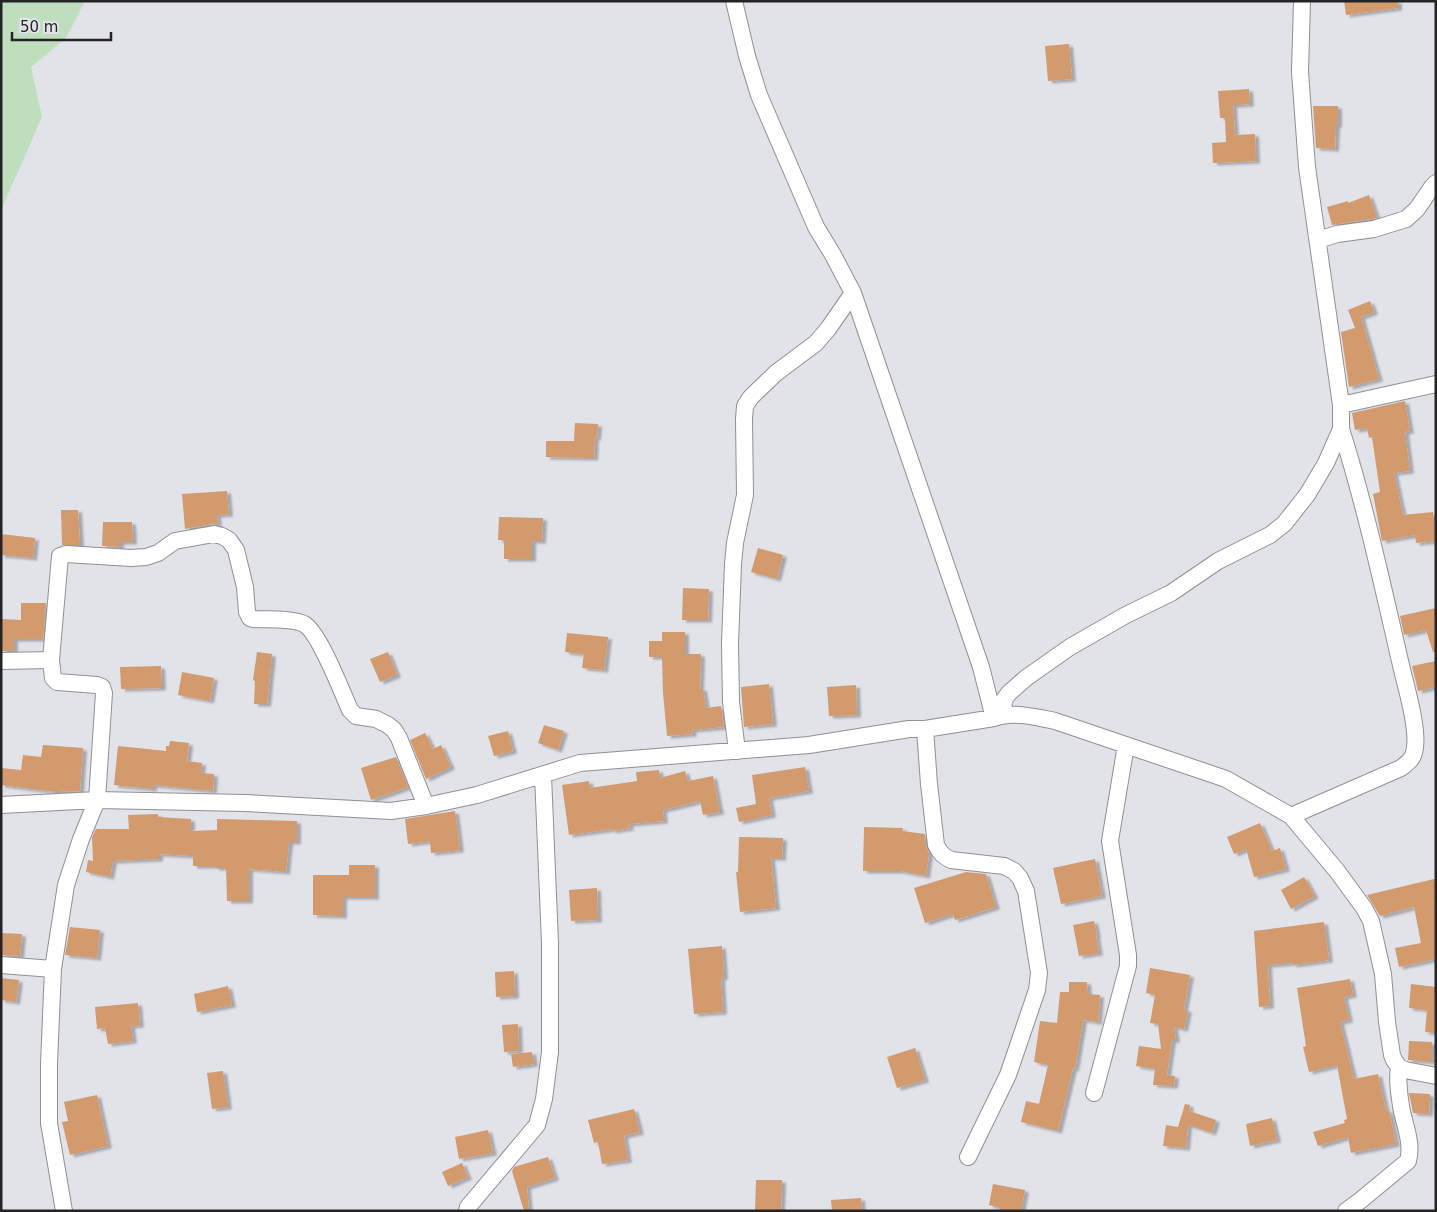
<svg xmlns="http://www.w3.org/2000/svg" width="1437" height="1212" viewBox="0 0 1437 1212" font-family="'DejaVu Sans',sans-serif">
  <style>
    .green { fill: #bfdebd }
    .building { fill: #d29a6d; filter: url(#shadow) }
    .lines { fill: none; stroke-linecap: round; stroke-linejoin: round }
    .minor-casing { stroke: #8f8f95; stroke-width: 18 }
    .minor { stroke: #fff; stroke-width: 16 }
  </style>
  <defs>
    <filter id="shadow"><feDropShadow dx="4" dy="2.5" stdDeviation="1" flood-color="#0004"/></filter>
  </defs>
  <rect width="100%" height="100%" fill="#e2e2e9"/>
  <path class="green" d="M1 1H85L66 38 31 67 42 117 1 210Z"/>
  <path class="building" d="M1344 1H1398V8L1346 15Z
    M1069 44 1072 79 1048 81 1045 46Z
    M1249 89 1250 104 1233 105 1235 135 1255 134 1256 161 1213 163 1212 143 1226 142 1225 118H1220L1218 91Z
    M1313 106H1338V125H1336L1335 149 1316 148Z
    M1369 195 1377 218 1332 225 1327 207 1348 201V203Z
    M1370 301 1374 312 1361 317 1379 379 1349 387 1341 332 1355 328 1348 310Z
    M1405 401 1410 431 1405 432 1410 471 1394 473 1403 515 1433 512 1436 541 1416 543 1415 535 1382 541 1373 494 1380 492 1372 437 1369 438 1367 428 1355 430 1352 413Z
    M575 423 598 424 597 438 595 437 594 458 546 457V441H574Z
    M227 491 229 514 217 515 218 525 212 524 185 529 182 494Z
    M61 510H78L80 545H62Z
    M499 517 543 518 542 541H532V559H504V540H498Z
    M103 522H132L133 542H120V547L102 546Z
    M1 534 35 538 33 558 1 555Z
    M758 548 783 555 777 579 751 572Z
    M683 588 709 589 708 620H682Z
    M21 603H46L43 639H14V651H1V619L21 620Z
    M1436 608V652H1433L1426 630 1404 635 1400 616Z
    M662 632H685V654H701L700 689 703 688 706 708 721 706 724 727 692 730 693 734 667 736 663 693 662 657H649V641H662Z
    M567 633 608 637 604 670 582 668 584 654 565 652Z
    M257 652 272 654 267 704H254L255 681 253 680Z
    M388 652 397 675 380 682 370 659Z
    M1436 661V687L1418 691 1412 666Z
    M161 666 162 688 121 689 120 667Z
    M182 672 214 678 210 701 178 695Z
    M769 684 773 724 744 727 741 687Z
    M856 685 857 715 829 716 827 687Z
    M544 725 564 731 558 750 538 743Z
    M508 731 513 751 494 756 488 736Z
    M425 733 433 749 441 745 451 767 426 779 410 740Z
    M170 741 189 743 187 761 202 763 201 773 214 774 213 791 153 785V789L114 785 118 746 166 751V746H169Z
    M43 745 83 748 80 791 56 792 1 785V768L21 770 23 755 41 757Z
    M396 757 408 787 371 800 361 768Z
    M805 767 809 791 769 798 772 815 739 822 736 808 756 804 752 775Z
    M659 770 660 778 685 771 688 781 713 776 720 812 703 815 700 801 663 810 664 821 629 824 630 828 612 831V829L569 835 562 785 589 781 590 788 637 781 636 772Z
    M455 811 460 850 431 853 430 841 408 844 405 819Z
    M158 814V817L191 819V831L217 830V819L297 821V842H289L286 872 249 869V901H227L226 868H215V866H193V856L159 854V859L113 861 110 877 86 872 88 860 93 861 92 837 96 829H129L128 815Z
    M1260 823 1272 851 1280 848 1286 869 1254 877 1246 849 1234 854 1227 837Z
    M864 827 903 828 902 831 925 834 926 846 929 854 926 876 900 871H863Z
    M739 837 783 838 782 858H771L776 908 740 912 736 872H738Z
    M1095 859 1102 896 1061 904 1053 868Z
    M349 865H375V897H343V916L313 915V875H349Z
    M966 872 986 874 996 907 955 920 953 914 925 923 914 888Z
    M1304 877 1315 896 1291 909 1281 890Z
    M1434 879 1436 886V902L1433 903 1436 916V959L1399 967 1395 948 1421 943 1414 907 1380 916 1367 895Z
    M597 888 598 920 571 921 569 890Z
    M1094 921 1097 935 1096 936 1099 953 1079 956 1073 925Z
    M1324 922 1329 960 1293 965 1292 963 1268 965 1270 1006 1259 1007 1254 931Z
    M70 927 100 930 97 958 65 955Z
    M1 933 22 934 20 956 1 955Z
    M722 946 724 977 721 978 723 1012 694 1014 688 949Z
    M1150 968 1190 975 1184 1009 1188 1010 1184 1029 1174 1027 1176 1040H1172L1167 1075 1175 1076 1174 1086 1153 1085 1155 1069 1136 1066 1139 1046 1161 1049 1158 1024 1150 1023 1155 995 1146 993Z
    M514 971 515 996 496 997 495 972Z
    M1 978 19 980 16 1002 1 1000Z
    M1350 979 1353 995 1344 997 1349 1020 1340 1022 1354 1079 1378 1074 1386 1111 1389 1110 1396 1144 1351 1153 1348 1137 1318 1146 1313 1132 1345 1123 1344 1120 1347 1119 1337 1065 1309 1072 1303 1047 1306 1046 1297 988Z
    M1069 982H1087L1088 994 1100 995 1098 1022 1083 1020 1075 1069 1073 1068 1058 1131 1021 1122 1026 1101 1039 1104 1048 1065 1034 1062 1040 1021 1057 1023 1060 992H1069Z
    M1411 984 1436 987V1033L1425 1032 1427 1010 1409 1008Z
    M228 986 232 1005 197 1012 194 994Z
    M138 1003 140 1025 131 1026 133 1041 108 1044 105 1028 97 1029 95 1007Z
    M518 1024 519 1051 504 1052 502 1025Z
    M1409 1041 1432 1042V1062L1408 1060Z
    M915 1048 925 1080 897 1088 887 1057Z
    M532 1052 534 1064 513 1067 511 1054Z
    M223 1071 228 1107 212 1109 207 1073Z
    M1409 1093 1430 1094 1429 1114 1413 1113Z
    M97 1095 108 1146 70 1155 62 1122 68 1121 64 1102Z
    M1185 1104 1190 1105 1189 1111 1216 1120 1212 1133 1188 1125 1186 1148 1163 1146 1166 1125 1178 1127Z
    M634 1109 640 1132 624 1136 628 1160 602 1164 598 1142 594 1143 588 1120Z
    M1272 1118 1277 1140 1250 1146 1246 1124Z
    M488 1130 493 1153 459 1159 455 1137Z
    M548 1157 555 1178 527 1187 529 1211H524L512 1171 514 1167Z
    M462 1163 468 1177 448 1186 442 1172Z
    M756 1180H782L781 1211H755Z
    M993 1184 1025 1190 1021 1211H1000V1208L989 1205Z
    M861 1198 862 1211H832L831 1200Z"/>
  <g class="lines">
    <g class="minor-casing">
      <path id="minor" d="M734 1 747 56 759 95 816 227 833 255 853 293 981 667 994 718
        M1318 240 1337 234 1374 229 1406 219 1417 209 1432 187 1436 183
        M1341 405 1436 384
        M1 661 51 660
        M1003 715 1004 700 1009 693 1026 678 1070 647 1126 615 1171 593 1218 561 1270 535 1284 524 1307 495 1326 463 1341 429V405L1307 167 1300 72 1302 1
        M925 729 929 784 936 845C940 853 943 856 951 860L1004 866 1014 871 1020 878 1026 891 1039 973 1037 990 1008 1075 968 1157
        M737 751 731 702 730 644 733 564 735 543 745 495 744 419 745 406 751 397 776 373 816 343 828 329 853 293
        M1 805 97 800 245 803 391 811 426 806 477 795 580 763 809 745 909 729H925L994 718C1013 711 1036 717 1055 721L1226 779 1291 816 1337 871 1364 908 1371 921 1383 974 1387 1022 1392 1055 1394 1060 1399 1067 1405 1070 1436 1076
        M1291 816 1401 768C1410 761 1414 758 1415 747 1418 725 1405 684 1400 661 1382 583 1365 505 1341 429
        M1 965 53 969
        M1094 1093 1128 966V955L1110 841 1126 745
        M64 1211 49 1123V1064L53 969 66 885 81 839 97 800 104 693 102 687 97 685 57 682 53 678 51 660 60 556 66 554 131 558 146 557 158 553 175 541 214 534 222 536 229 540 236 550 245 587 247 612 250 618 253 619C267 620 292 618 304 624 319 632 342 692 350 710L356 716 376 719 388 725 394 730 399 738 426 806
        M467 1211 468 1207 537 1125 544 1099 550 1052V943L543 775
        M1346 1211 1361 1200 1408 1161C1413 1142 1404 1125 1401 1106 1399 1093 1397 1080 1399 1067"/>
    </g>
    <use href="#minor" class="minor"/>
  </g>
  <rect width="1437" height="1212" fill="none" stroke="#242426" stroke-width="5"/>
  <path d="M12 32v8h99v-8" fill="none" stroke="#242426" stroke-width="2.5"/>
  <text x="20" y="32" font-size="15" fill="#242426" stroke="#e2e2e9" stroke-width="4" paint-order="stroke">50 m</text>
</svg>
